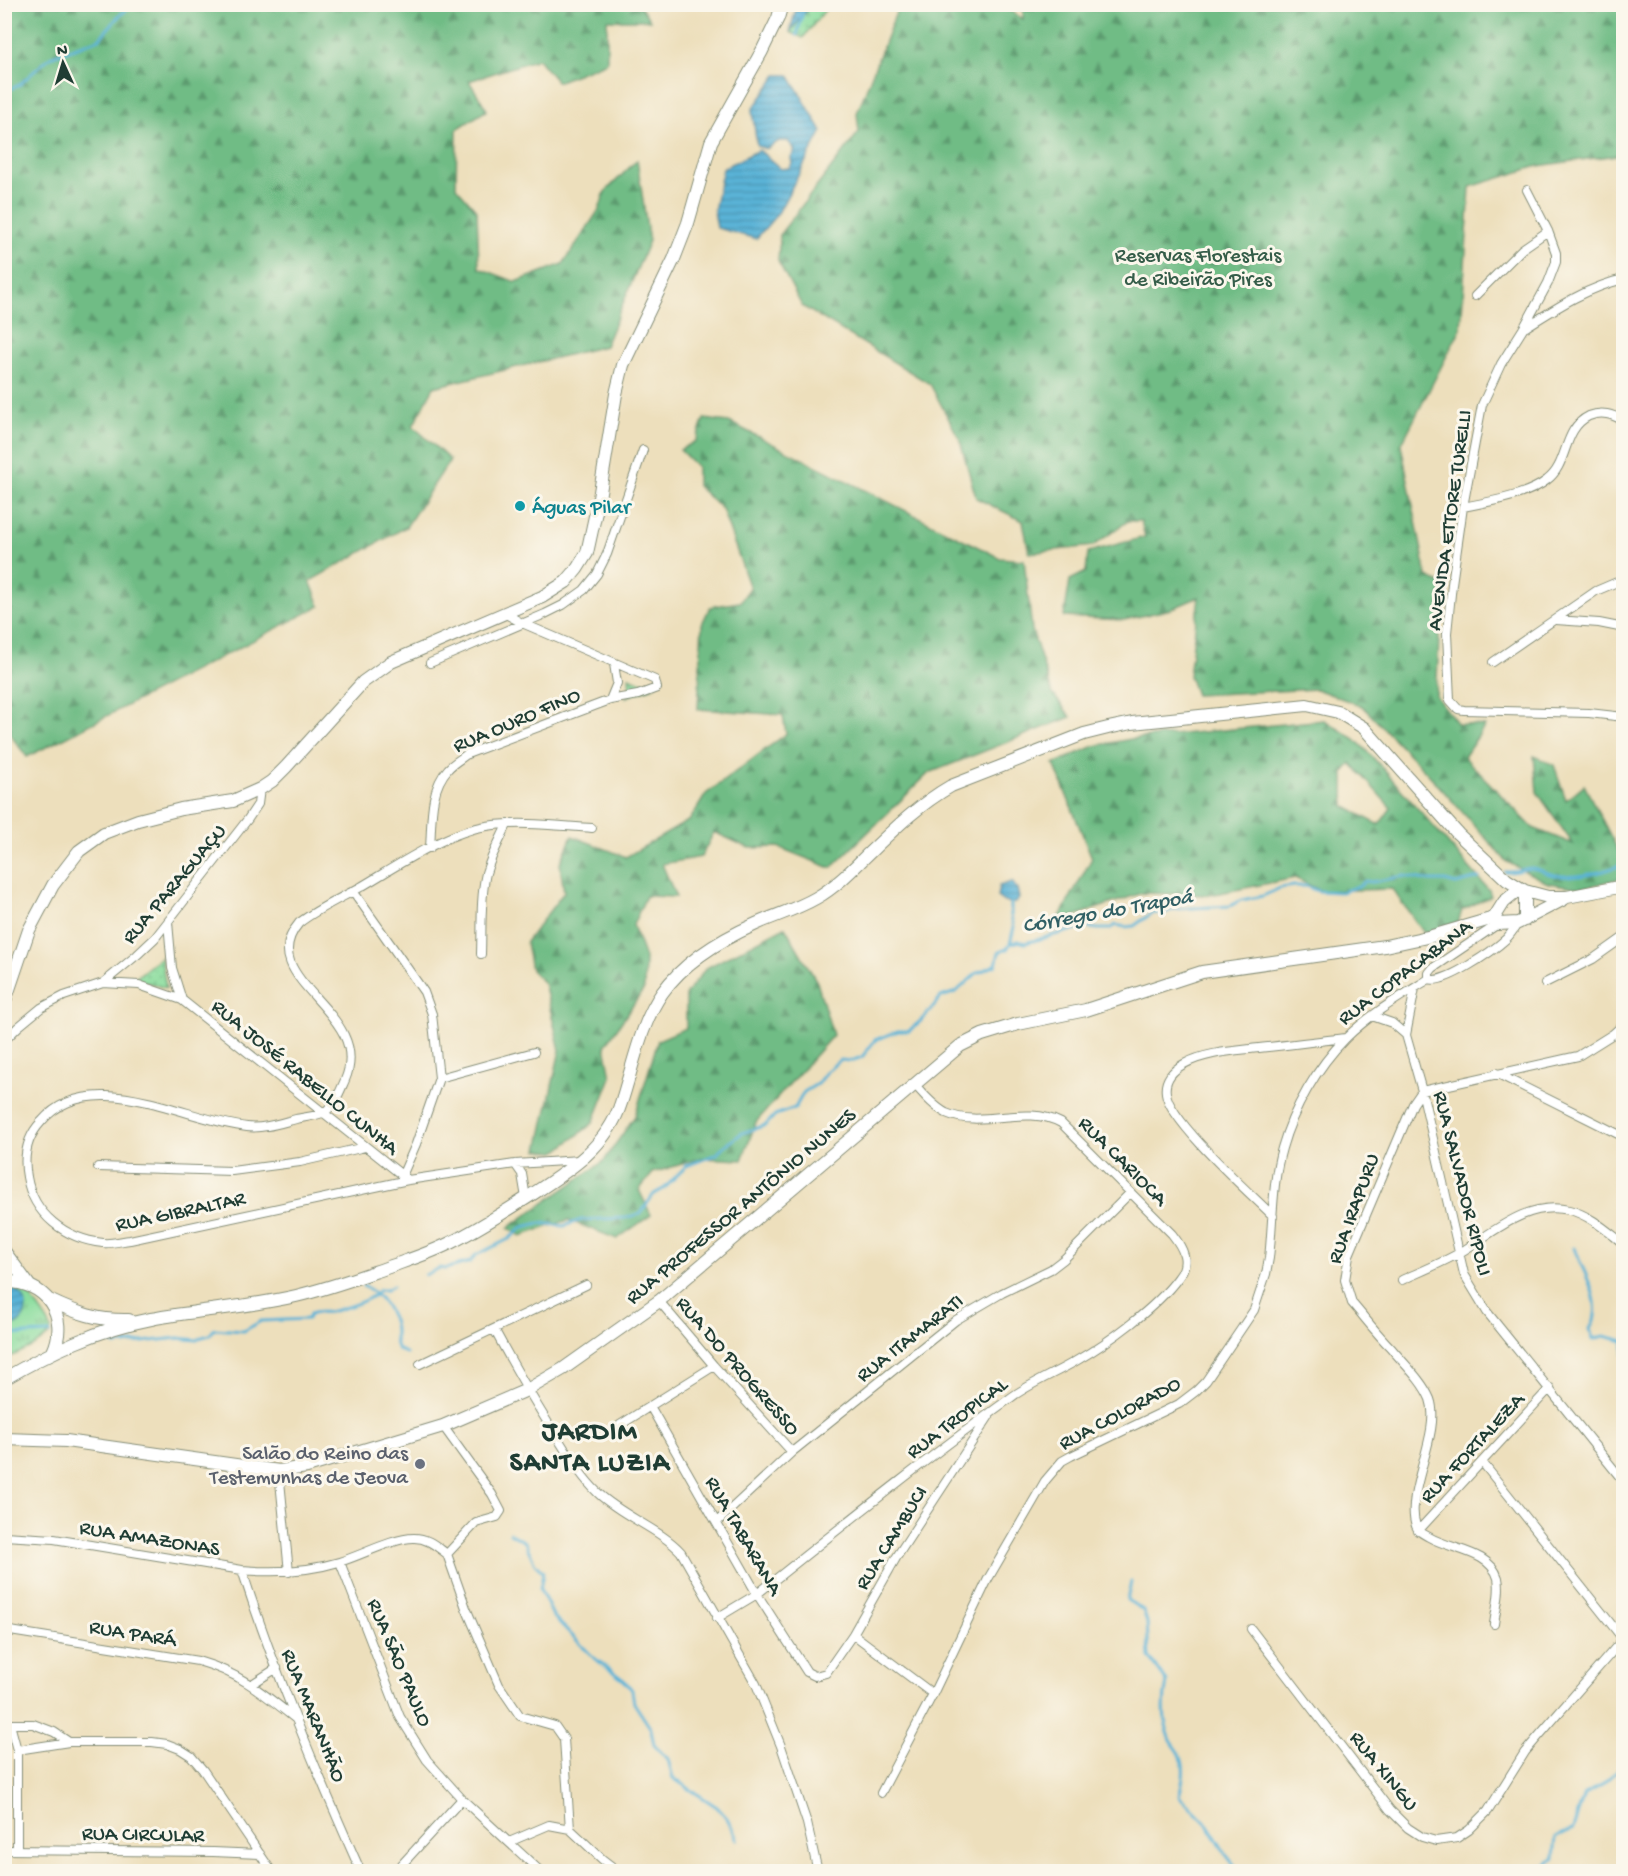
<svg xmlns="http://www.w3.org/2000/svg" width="1628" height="1876" viewBox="0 0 1628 1876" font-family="'Gochi Hand',sans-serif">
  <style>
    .grass { fill: url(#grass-dots); stroke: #558d69; stroke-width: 1.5 }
    .forest { fill: url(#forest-firs); stroke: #487c5c; stroke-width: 1.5; fill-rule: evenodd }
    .park { fill: url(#park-tufts); stroke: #558d69; stroke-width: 1.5 }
    .water { fill: url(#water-rules); stroke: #3c7886; stroke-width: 1.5 }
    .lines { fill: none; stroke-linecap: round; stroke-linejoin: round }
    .stream { stroke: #5ab3d7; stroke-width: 3 }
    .street-casing { stroke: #868e78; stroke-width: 10 }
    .secondary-casing { stroke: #868e78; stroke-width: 14 }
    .street { stroke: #fff; stroke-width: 8 }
    .secondary { stroke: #fff; stroke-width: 12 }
    .culture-dot { fill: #0f9aa8; stroke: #fbf7ec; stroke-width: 2 }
    .worship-dot { fill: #6b7280; stroke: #fbf7ec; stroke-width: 2 }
    .labels { text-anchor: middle; stroke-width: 6; stroke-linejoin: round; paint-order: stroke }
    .park-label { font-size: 21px; fill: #355d49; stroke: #fbf7ec }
    .culture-label { font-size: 21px; fill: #0d838f; stroke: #fbf7ec; text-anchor: start }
    .street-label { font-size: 21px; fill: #1f3d34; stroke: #fbf7ec }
    .worship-label { font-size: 21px; fill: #5b616d; stroke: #fbf7ec; text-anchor: end }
    .water-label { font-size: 22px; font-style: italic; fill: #316065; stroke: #fbf7ec }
    .district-label { font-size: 27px; font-weight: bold; letter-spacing: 1.5px; fill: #1f3d34; stroke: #fbf7ec }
  </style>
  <defs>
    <pattern id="grass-dots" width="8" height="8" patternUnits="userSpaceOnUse" patternTransform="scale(1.5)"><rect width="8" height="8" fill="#8bdd9e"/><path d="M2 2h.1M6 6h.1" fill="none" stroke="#71b482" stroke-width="1.8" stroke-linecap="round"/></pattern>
    <pattern id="forest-firs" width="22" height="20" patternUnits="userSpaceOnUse" patternTransform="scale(1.5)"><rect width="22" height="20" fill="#70bc85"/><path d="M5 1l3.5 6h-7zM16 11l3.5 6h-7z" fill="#5b9a6e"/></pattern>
    <pattern id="park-tufts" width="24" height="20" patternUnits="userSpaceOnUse" patternTransform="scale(1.5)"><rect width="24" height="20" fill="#8bdd9e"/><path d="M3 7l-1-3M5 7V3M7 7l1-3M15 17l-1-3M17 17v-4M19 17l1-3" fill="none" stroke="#71b482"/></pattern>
    <pattern id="water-rules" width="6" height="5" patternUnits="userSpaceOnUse" patternTransform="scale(1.5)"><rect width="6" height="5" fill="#5ab3d7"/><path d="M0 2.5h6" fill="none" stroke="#4a93af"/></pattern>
  </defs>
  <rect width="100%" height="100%" fill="#fbf7ec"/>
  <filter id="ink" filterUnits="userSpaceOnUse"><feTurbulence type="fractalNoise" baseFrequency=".0167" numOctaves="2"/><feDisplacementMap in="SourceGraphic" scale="12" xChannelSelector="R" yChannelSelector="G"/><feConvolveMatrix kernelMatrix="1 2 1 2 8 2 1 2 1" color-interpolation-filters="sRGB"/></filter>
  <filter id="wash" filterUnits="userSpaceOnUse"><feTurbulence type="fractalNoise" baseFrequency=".008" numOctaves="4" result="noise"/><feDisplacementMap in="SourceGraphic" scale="24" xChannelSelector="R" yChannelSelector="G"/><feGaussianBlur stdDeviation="1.35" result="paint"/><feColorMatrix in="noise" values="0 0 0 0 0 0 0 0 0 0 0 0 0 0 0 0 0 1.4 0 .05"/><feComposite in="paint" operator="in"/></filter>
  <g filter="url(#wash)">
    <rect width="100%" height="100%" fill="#eddfbc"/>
    <path class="grass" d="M811 5H829L803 38 790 32Z
      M629 677 654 687 626 697 630 690Z
      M161 957 166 988 134 979Z"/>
    <path class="forest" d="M1023 4 1623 5V154L1538 166 1470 187 1461 328 1401 445 1427 577 1442 584 1436 696 1458 724 1485 726 1464 757 1533 828 1573 844 1537 792 1534 756 1554 765 1566 800 1584 785 1623 860V878L1581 888 1548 883 1507 862 1430 776 1362 706 1316 689 1196 695 1189 676 1199 597 1171 609 1124 620 1064 617 1070 580 1086 572 1088 552 1145 537 1141 521H1128L1093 546 1029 553 1023 521 976 498 960 440 930 384 802 306 778 261 780 234 859 132 857 113 899 5H1003L1023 19Z
      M5 5H639L650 20H607V62L557 82 538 59 469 81 487 110 457 129 456 187 477 211 479 268 516 282 563 264 599 210 605 192 637 160 649 241 605 346 434 387 413 426 450 460 406 527 310 581 320 606 27 757 5 728Z
      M704 419 729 422 1000 558 1024 560 1032 630 1052 693 1071 717 929 773 831 868 778 847 749 848 714 832 701 857 662 864 676 897 646 896 633 925 645 958 644 989 605 1046 611 1077 593 1123 556 1152 538 1150 560 1050 544 983 531 970 526 942 564 892 560 864 572 836 626 857 690 820 706 794 786 734 783 715 698 709 702 624 710 607 740 602 750 588 722 509 697 486V467L680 450 696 441Z
      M1324 720 1355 739 1370 754 1489 890 1491 896 1462 910 1458 923 1424 933 1392 889 1321 891 1295 878 1210 895 1142 893 1057 922 1092 858 1054 764 1094 746 1131 739ZM1351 763 1391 808 1379 825 1344 806V772Z
      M785 927 817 982 833 1035 756 1122 742 1160 701 1158 653 1173 639 1190 651 1215 617 1239 568 1220 521 1236 508 1228 604 1161 635 1116 658 1040 686 1028V994L706 968Z"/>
    <path class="park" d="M4 1262C12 1273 51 1321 51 1329 50 1341 15 1355 5 1359Z"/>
    <path class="water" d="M797 4 811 5 790 32 797 5Z
      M777 75H789L822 131 778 213 756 239 717 228 714 211 723 168 759 150 781 169 789 168 792 164 791 158 795 150 788 141H779L766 149 757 146 752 110Z
      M1012 882 1017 889 1019 898 1016 903 1004 902 997 897 999 886Z
      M5 1286C33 1290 33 1325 5 1328Z"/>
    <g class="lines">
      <path class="stream" d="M797 35 805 4
        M4 92 19 85 50 57 99 39 118 17 133 4
        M1505 872C1515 873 1523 868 1532 868 1540 869 1547 874 1555 875 1577 880 1603 872 1624 864
        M1010 944 1014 927 1011 916V903
        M1574 1248C1583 1272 1606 1304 1590 1329L1593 1339 1604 1336 1624 1341
        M425 1275 440 1268 445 1269 470 1262 476 1255 509 1239 523 1227 540 1223 564 1226 581 1220 624 1218 640 1214 654 1194 665 1188 686 1166 717 1154 722 1148 742 1133 766 1125 775 1115 795 1108 804 1092 817 1084 827 1071 840 1060 851 1061 862 1057 875 1040 898 1031H909L924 1018 941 997 956 992 977 973 996 965 999 952 1007 949 1010 944 1018 941 1025 943 1084 927 1098 929H1109L1116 925 1125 927 1134 926 1152 913H1165L1174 909 1230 906 1241 900 1263 896 1280 888 1294 886H1306L1318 891 1342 892 1361 885 1365 881 1372 882 1404 876 1430 881H1445L1456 884 1479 878
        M363 1286C379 1292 394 1314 395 1330 395 1336 394 1344 398 1349 400 1351 404 1352 406 1353
        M4 1335 50 1333
        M1624 1342V1355
        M85 1349 106 1341 115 1345 178 1338 197 1340 202 1337 210 1335 214 1329 244 1331 261 1321 308 1319 310 1314C317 1311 322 1313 329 1312 341 1309 373 1301 379 1290H386L393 1286
        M510 1533 525 1542 535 1564 543 1572 540 1589 553 1616 593 1657 625 1681 632 1690 634 1703 651 1729 654 1745 668 1759 673 1778 717 1807 727 1818 737 1839
        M1131 1582 1127 1600 1143 1610 1147 1622 1149 1657 1167 1682C1163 1700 1163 1721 1170 1738 1172 1744 1177 1748 1180 1754 1186 1768 1183 1782 1179 1796L1208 1825 1227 1856 1240 1872
        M1538 1872 1554 1858 1556 1837 1573 1829 1584 1794 1600 1786 1624 1764"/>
    </g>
  </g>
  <g filter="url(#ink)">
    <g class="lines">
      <g class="street-casing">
        <path id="street" d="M1527 190 1548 231 1556 253V262L1548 283 1523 329 1501 364 1482 405 1463 507 1452 584 1447 633 1450 700 1458 709 1464 710 1589 713 1624 717
          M1475 296 1522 249 1548 231
          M1526 327C1556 308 1588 287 1624 279
          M1463 507C1488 502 1527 496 1547 480 1569 464 1562 429 1589 416 1602 411 1612 414 1624 421
          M1556 620 1599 623 1624 628
          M1493 662 1596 591 1624 579
          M430 663 545 614 563 605 584 590 597 574 607 554 643 450
          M610 700 617 683 614 664
          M430 848C432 822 429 790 448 769 453 763 461 759 467 754L610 700 638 695 657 688 655 680 522 623 504 613
          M353 891 424 992 432 1014 439 1078 416 1144 402 1176
          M168 922 172 968 182 1000
          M481 954C482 928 480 899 486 873 491 856 500 840 507 825
          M1429 979C1443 986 1494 950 1506 939 1511 934 1514 929 1518 923
          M103 983 139 985 182 1000 408 1180
          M1545 983 1593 959 1624 937
          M1415 988 1406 1035 1422 1091 1464 1274 1487 1312 1624 1482
          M1372 1016 1392 1023 1406 1035
          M4 1041 18 1027 41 1008 64 996 103 983 137 955 155 938 248 819 258 804 260 789
          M1496 1073 1624 1137
          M439 1078 534 1052
          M581 1160 515 1164 408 1180 130 1240C121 1241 111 1244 103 1243 65 1239 33 1214 27 1177 23 1156 27 1137 41 1122 90 1064 184 1120 247 1127 263 1129 280 1123 296 1119 304 1117 320 1116 326 1111 336 1103 340 1091 345 1080 375 1011 251 980 299 923 317 909 339 899 359 888 395 867 446 832 487 826 521 821 558 826 592 828
          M515 1164 522 1174 526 1198
          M98 1167 232 1171 300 1162 365 1147
          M1273 1216C1251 1194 1169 1121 1166 1093 1164 1080 1173 1070 1184 1064 1206 1052 1234 1051 1259 1048 1288 1045 1317 1041 1346 1038
          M1402 1280C1422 1271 1442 1263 1461 1252 1494 1232 1528 1200 1569 1210 1590 1215 1607 1231 1624 1244
          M659 1301 714 1366 792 1452
          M494 1329C514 1366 534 1402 557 1437 569 1456 581 1477 598 1493 622 1516 660 1529 681 1552L756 1684 781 1746 807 1823 818 1872
          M420 1364 586 1285
          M650 1406 757 1594 807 1672 815 1676 826 1673 853 1634 896 1558 989 1416
          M620 1425 714 1366
          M443 1426 492 1494 501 1511 497 1517 476 1523 447 1554
          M1482 1462 1623 1639
          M279 1471 289 1572
          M717 1522 792 1452 956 1320 1002 1293 1051 1269 1064 1259 1130 1193
          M1418 1531 1550 1388
          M4 1536 54 1539 242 1570C275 1573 306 1572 339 1562 360 1556 393 1538 414 1538 428 1538 436 1546 447 1554
          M447 1554 466 1608 499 1685 520 1716 555 1726 564 1739 570 1829 602 1859 619 1872
          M340 1562 400 1717 427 1760 462 1799 541 1872
          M242 1570C275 1673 317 1773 361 1872
          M717 1618 757 1594C840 1528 923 1461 1009 1399 1030 1383 1054 1374 1076 1361 1109 1342 1156 1308 1178 1278 1191 1262 1183 1248 1172 1234L1061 1123C1025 1104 982 1129 946 1113 934 1107 924 1095 915 1085
          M1494 1624C1496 1609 1501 1592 1498 1578 1490 1551 1451 1550 1429 1537 1424 1534 1418 1532 1416 1526 1404 1493 1442 1433 1430 1399 1422 1380 1404 1364 1391 1348 1377 1334 1365 1318 1352 1303L1345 1280 1349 1255 1413 1104 1422 1091 1578 1056 1613 1034 1624 1024
          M1251 1629 1390 1810 1408 1828 1422 1837 1436 1841 1457 1838 1469 1830 1488 1811 1525 1752 1537 1738 1624 1638
          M4 1630 198 1661C240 1673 263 1693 297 1720
          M853 1634 933 1694
          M252 1684 277 1668
          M4 1724H33L54 1732 69 1742H152L167 1744 180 1749 191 1756 203 1770 272 1872
          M10 1724 17 1750V1850
          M17 1750 69 1742
          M881 1793 933 1694 988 1579 1045 1481 1062 1461 1071 1456 1179 1404 1196 1391 1206 1381 1254 1310 1266 1274 1269 1258C1273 1223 1272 1182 1282 1148 1293 1109 1317 1067 1346 1038 1370 1014 1400 997 1429 979V973L1433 968 1498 924
          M509 1842 549 1825 570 1829
          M4 1850 213 1852 260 1854
          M395 1872 462 1799"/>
      </g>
      <g class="secondary-casing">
        <path id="secondary" d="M1525 891V920
          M1494 918 1498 924 1518 923 1564 899
          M1494 918 1504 902 1520 889
          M4 1004 29 930 53 885 79 851 104 833 138 820 181 809 233 801 260 789 272 781 286 767 363 682 391 662 542 597 566 582 577 569 587 553 599 498 616 394 623 365 674 259 688 223 711 142 762 51 778 18 782 4
          M4 1251 29 1285
          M4 1282C45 1280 70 1315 53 1352
          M49 1300C76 1313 99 1321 129 1320
          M4 1379C50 1352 98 1329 151 1319 199 1310 249 1307 296 1296 327 1289 357 1278 386 1268 408 1260 431 1253 452 1242 478 1229 503 1213 528 1197 565 1173 607 1148 621 1103 633 1067 640 1025 662 993 684 962 722 939 756 924 776 915 797 909 816 898 834 888 850 872 865 857 892 831 918 805 951 786L1084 734 1108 728 1132 723 1307 705 1338 712 1364 728 1458 834 1507 880 1525 891 1548 897H1567L1624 886
          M4 1439 66 1441 279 1471 307 1467 443 1426 527 1390 563 1369 659 1301 960 1046 982 1035 1018 1024 1086 1010 1202 972 1385 946 1432 936 1494 918"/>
      </g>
      <use href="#street" class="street"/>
      <use href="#secondary" class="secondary"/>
    </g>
  </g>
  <circle class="culture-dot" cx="520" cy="506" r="6"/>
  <circle class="worship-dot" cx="420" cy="1464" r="6"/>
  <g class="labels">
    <g class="park-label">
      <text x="1198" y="261">Reservas Florestais<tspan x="1198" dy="24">de Ribeirão Pires</tspan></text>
    </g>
    <g class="culture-label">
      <text x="532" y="513">Águas Pilar</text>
    </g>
    <g class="street-label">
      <text transform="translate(1448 520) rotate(-82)" y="7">AVENIDA ETTORE TURELLI</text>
      <text transform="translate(516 719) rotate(-23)" y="7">RUA OURO FINO</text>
      <text transform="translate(173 883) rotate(-50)" y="7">RUA PARAGUAÇU</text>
      <text transform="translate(1404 971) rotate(-37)" y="7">RUA COPACABANA</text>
      <text transform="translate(306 1076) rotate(39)" y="7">RUA JOSÉ RABELLO CUNHA</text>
      <text transform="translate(1124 1160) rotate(45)" y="7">RUA CARIOCA</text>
      <text transform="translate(1464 1183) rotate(76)" y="7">RUA SALVADOR RIPOLI</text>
      <text transform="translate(740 1205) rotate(-40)" y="7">RUA PROFESSOR ANTÔNIO NUNES</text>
      <text transform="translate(1352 1208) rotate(-70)" y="7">RUA IRAPURU</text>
      <text transform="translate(180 1210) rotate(-12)" y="7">RUA GIBRALTAR</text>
      <text transform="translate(909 1337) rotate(-38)" y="7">RUA ITAMARATI</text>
      <text transform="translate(739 1365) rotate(49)" y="7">RUA DO PROGRESSO</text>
      <text transform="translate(1119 1412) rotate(-28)" y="7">RUA COLORADO</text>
      <text transform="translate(956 1417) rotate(-37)" y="7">RUA TROPICAL</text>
      <text transform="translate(1471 1447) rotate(-47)" y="7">RUA FORTALEZA</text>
      <text transform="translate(745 1535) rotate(60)" y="7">RUA TABARANA</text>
      <text transform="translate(150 1537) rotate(9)" y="7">RUA AMAZONAS</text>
      <text transform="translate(890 1537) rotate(-58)" y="7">RUA CAMBUCI</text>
      <text transform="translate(133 1632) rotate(9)" y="7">RUA PARÁ</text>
      <text transform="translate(401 1662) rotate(67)" y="7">RUA SÃO PAULO</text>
      <text transform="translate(315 1715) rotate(68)" y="7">RUA MARANHÃO</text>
      <text transform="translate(1385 1770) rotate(51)" y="7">RUA XINGU</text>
      <text transform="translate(143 1833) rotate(1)" y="7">RUA CIRCULAR</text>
    </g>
    <g class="worship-label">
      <text x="408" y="1459">Salão do Reino das<tspan x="408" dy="24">Testemunhas de Jeova</tspan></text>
    </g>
    <g class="water-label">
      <text transform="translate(1107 909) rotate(-10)" y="8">Córrego do Trapoá</text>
    </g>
    <g class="district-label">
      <text x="590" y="1439">JARDIM<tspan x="590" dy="31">SANTA LUZIA</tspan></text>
    </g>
  </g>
  <rect width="1628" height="1876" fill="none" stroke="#fbf7ec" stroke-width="24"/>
  <g transform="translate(63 63) rotate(356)" stroke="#fbf7ec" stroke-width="4.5" paint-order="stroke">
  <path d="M0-4.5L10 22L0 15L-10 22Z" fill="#1f3d34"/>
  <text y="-9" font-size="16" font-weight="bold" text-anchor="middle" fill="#1f3d34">N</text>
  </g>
</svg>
